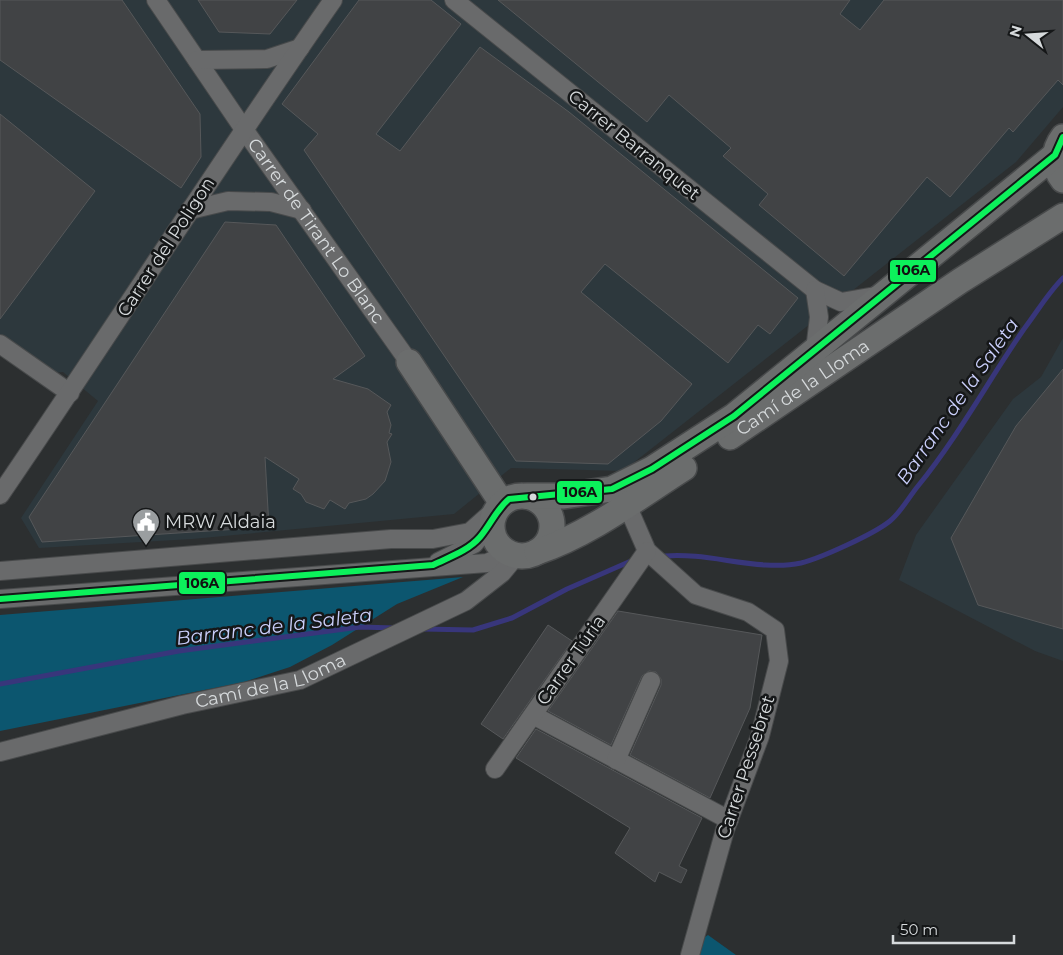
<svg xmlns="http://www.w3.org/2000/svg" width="1063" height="955" viewBox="0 0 1063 955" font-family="Montserrat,sans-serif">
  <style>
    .built { fill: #2d383d }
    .green { fill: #0c566f }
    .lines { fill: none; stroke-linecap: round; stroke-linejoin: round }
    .stream { stroke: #38367b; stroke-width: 5 }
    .building { fill: #414345; stroke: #56585a }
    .street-casing { stroke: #484a4b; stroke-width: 20 }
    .secondary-casing { stroke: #484a4b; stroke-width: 28 }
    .street { stroke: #696a6b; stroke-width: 18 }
    .secondary { stroke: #6b6d6d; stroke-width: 25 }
    .bus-1-casing { stroke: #151718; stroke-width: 10 }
    .bus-1 { stroke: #0cf15b; stroke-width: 6 }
    .bus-dot { fill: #d6dadc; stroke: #151718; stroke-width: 2 }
    .labels { text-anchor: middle; stroke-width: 5; stroke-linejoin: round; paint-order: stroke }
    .street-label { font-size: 18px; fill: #d6dadc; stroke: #151718 }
    .poi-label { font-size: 18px; fill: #d6dadc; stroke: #151718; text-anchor: start }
    .water-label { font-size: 19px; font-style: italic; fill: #cacffb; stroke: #151718 }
    .line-badge { stroke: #151718; stroke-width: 2 }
    .pale-badge-label { font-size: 14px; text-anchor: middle; font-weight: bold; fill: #111 }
  </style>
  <rect width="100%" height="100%" fill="#2c2f30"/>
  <path class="built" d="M0 0H1063V107L1016 162 623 471 511 468 454 514 192 539 39 548 21 518 98 401 63 372 52 373 0 335Z
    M1063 338V661L1035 651 899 580 916 535 1013 399 1041 377Z"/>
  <path class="green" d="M463 577 397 604 332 645 290 667 244 682 0 731V615Z
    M708 935 736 955H694L696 943Z"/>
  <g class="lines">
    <path class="stream" d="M665 556C708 552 760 572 801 563 821 558 874 534 890 521 901 512 909 497 918 486 958 437 988 381 1024 329 1037 312 1048 293 1063 278
      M423 629 473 630 512 618 567 589 631 561
      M0 684 179 651 360 627 395 628"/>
  </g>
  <path class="building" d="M0 0H122L200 114 201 157 181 188 0 60Z
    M198 0H297L270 34 219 32Z
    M359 0H431L461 24 376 134 400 151 480 47 569 112 798 298 770 334 758 325 728 363 605 264 581 292 692 384 661 421 608 464 516 461 304 150 318 134 282 104Z
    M498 0H850L840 14 860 30 884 0H1063V85L1058 80 1013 132 1009 128 950 197 927 177 844 276 759 205 768 194 723 156 731 148 669 95 647 122Z
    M0 114 95 191 0 319Z
    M225 222 276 225 365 356 333 379 368 389 391 405 387 412 391 425 389 433 392 434 387 442 391 462 385 481 373 494 366 499 349 503 345 509 330 500 324 509 306 502 301 494 293 489 299 479 265 457 269 527 42 542 29 517Z
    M1063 369V629L978 605 951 538 1016 426Z
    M618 611 762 635 750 708 710 798 630 755 661 685V679L656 672 649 671 642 676 611 745 548 711Z
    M548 625 572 641 503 739 481 724Z
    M536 729 702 818 679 866 687 870 681 883 659 872 655 882 615 853 630 828 516 758Z"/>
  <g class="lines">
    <g class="street-casing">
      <g id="street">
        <path id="s1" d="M156 0 243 128 409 362"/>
        <path d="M454 0 815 290 841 302 881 295"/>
        <path d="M197 60 267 59 300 48"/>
        <path d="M190 210 228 201 271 202 302 210"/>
        <path d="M815 290 819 317 815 350"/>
        <path d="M0 344 70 393"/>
        <path d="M0 495C112 331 219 163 333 0"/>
        <path d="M627 505 647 551 696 595 748 612 775 630 779 661 760 736 725 830 690 955"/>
        <path d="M438 562 474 544 489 526"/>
        <path d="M0 571 391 539H433L470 532 498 507"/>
        <path d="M0 599 487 563 509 553"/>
        <path d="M533 715 729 820"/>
        <path id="s2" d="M0 752 182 705 300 680 466 601 502 573 516 556"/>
        <path d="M616 760 651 681"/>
        <path d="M495 769 647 551"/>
      </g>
    </g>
    <g class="secondary-casing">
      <g id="secondary">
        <path d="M1063 137C1053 150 1052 167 1063 180"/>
        <path d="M409 362 502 503"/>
        <path id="s3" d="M730 437 960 281 1063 216"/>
        <circle cx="522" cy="526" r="30"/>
        <path d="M527 496H564L612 489 652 469 734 416 1055 155"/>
        <path d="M537 552C590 534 637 498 684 468"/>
      </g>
    </g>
    <use href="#street" class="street"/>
    <use href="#secondary" class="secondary"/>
    <g class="bus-1-casing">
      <path id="bus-1" d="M0 599 433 565C449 557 468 551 480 537 491 524 496 510 509 499L612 489 652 469 734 416 1055 155 1063 137"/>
    </g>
    <use href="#bus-1" class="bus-1"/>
  </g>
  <defs>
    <g id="civic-pin" transform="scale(1.4375)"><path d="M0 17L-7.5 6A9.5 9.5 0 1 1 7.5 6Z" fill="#9a9ea0" stroke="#151718"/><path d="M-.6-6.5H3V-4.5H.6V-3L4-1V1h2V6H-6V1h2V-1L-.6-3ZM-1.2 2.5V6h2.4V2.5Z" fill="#fff"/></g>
  </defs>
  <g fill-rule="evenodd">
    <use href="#civic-pin" x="146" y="522"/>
  </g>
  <circle class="bus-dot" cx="533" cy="497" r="4.5"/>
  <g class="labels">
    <g class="street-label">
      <text transform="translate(634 145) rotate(39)" y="6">Carrer Barranquet</text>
      <text dy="6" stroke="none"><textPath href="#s1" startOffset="281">Carrer de Tirant Lo Blanc</textPath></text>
      <text transform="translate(166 247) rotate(-57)" y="6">Carrer del Poligon</text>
      <text dy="6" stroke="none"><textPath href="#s3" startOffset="88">Camí de la Lloma</textPath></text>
      <text transform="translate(571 660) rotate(-55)" y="6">Carrer Túria</text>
      <text dy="6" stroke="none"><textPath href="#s2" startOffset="280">Camí de la Lloma</textPath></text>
      <text transform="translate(746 767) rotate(-72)" y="6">Carrer Pessebret</text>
    </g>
    <g class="poi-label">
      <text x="165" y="528">MRW Aldaia</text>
    </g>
    <g class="water-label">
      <text transform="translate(957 401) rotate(-55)" y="7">Barranc de la Saleta</text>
      <text transform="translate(274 626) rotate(-7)" y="7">Barranc de la Saleta</text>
    </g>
  </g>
  <g class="line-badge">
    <rect x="889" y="259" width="48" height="24" rx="5" fill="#0cf15b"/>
    <rect x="556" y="480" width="47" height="24" rx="5" fill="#0cf15b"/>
    <rect x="178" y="571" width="48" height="24" rx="5" fill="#0cf15b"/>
  </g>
  <g class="pale-badge-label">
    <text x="913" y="275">106A</text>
    <text x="580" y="497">106A</text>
    <text x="202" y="588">106A</text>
  </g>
  <g transform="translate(1028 35) rotate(287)" stroke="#151718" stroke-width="4" paint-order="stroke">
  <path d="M0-4L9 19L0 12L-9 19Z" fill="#d6dadc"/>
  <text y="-8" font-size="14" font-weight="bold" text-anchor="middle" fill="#d6dadc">N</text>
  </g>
  <path d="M893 935v8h121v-8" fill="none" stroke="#d6dadc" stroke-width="2.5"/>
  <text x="900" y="935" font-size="15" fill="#d6dadc" stroke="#151718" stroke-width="4" paint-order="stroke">50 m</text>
</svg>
